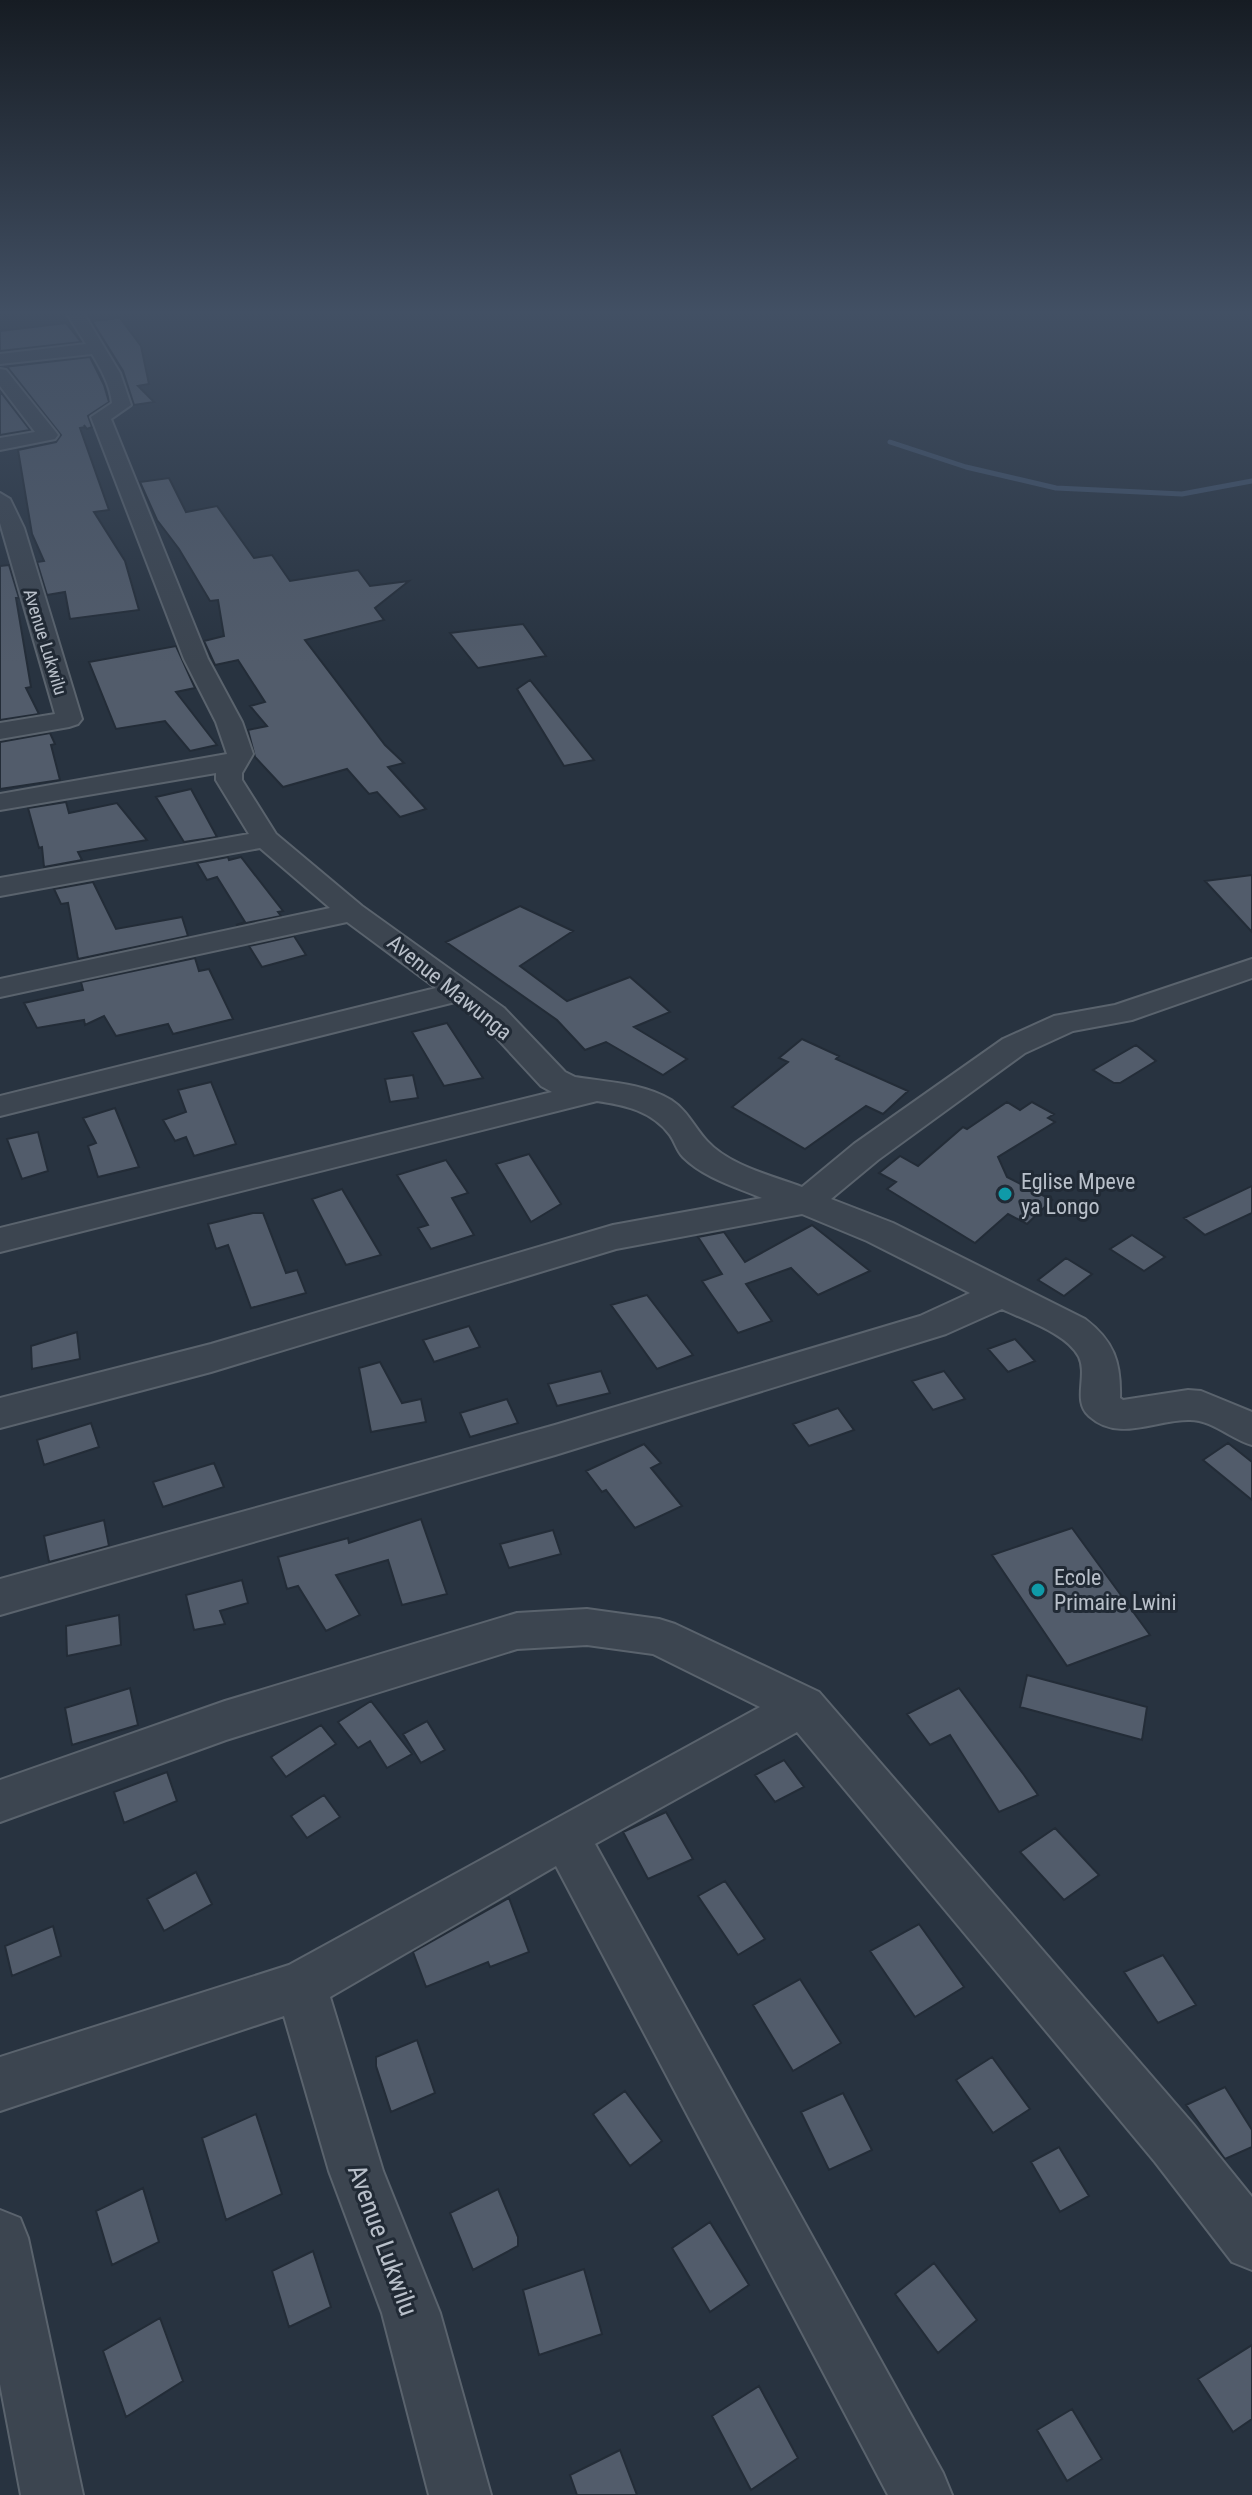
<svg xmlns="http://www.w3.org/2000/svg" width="1252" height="2495" viewBox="0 0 1252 2495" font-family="'Roboto Condensed',sans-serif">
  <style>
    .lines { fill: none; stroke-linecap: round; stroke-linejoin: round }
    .stream { stroke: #405168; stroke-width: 5 }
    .building { fill: #525c6b; stroke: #232c37; stroke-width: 2 }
    .street-casing { stroke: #5a636d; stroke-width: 4 }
    .street { fill: #3c4550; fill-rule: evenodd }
    .culture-dot { fill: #0f9aa8; stroke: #212a35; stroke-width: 3 }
    .labels { text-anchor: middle; stroke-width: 6; stroke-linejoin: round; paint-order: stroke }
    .far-street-label { font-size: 18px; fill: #b9c0ca; stroke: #212a35 }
    .street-label { font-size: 22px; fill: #b9c0ca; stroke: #212a35 }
    .poi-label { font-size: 22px; fill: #b9c0ca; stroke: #212a35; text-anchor: start }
    .near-street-label { font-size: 26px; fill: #b9c0ca; stroke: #212a35 }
  </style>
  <rect width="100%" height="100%" fill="#283340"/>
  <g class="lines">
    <path class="stream" d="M890 442 966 467 1056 488 1182 494 1252 481"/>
  </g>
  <path class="building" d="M120 318 141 346 149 384 138 386 154 402 134 405 123 371 92 321Z
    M66 323 81 342 0 351V331Z
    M90 357 104 385 109 402 88 416 92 427 87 429 84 425 85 427 80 428 109 510 94 512 125 561 139 610 70 619 65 592 47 595 37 562 44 561 32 534 18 450 56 442 61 435 8 368 4 367Z
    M0 391 30 430 0 435Z
    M169 478 186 512 217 506 254 558 272 555 290 581 358 570 370 586 409 581 375 608 384 620 305 640 385 745 404 763 388 767 426 809 400 817 377 792 369 794 347 769 283 787 255 757 248 730 267 726 250 706 265 702 238 660 215 665 204 641 224 636 218 600 210 601 179 549 157 520 140 482Z
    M9 565 19 598H16L31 687 26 688 39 714 0 720V566Z
    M523 624 546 656 478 668 450 633Z
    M176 646 195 688 176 692 217 745 190 751 165 721 116 729 89 662Z
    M530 680 594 760 564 766 517 689Z
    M50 733 55 744 51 745 60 780 0 789V742Z
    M191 789 217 837 184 842 156 797Z
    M66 802 69 813 117 803 147 840 78 852 82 860 44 867 42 847 39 848 28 808Z
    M228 857 229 860 241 857 283 911 278 912 281 916 236 925 245 922 217 877 207 880 197 863Z
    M1252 875V932L1205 881Z
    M93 882 116 929 182 917 188 936 78 959 68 903 61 904 54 889Z
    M520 906 573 931 520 966 567 1001 630 977 670 1012 634 1027 687 1059 663 1075 606 1042 585 1050 557 1020 446 942Z
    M294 936 306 955 262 967 249 946Z
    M195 958 199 971 209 969 233 1019 173 1034 168 1024 116 1036 104 1016 85 1025 84 1020 37 1028 24 1003 83 990 81 982Z
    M447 1023 483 1078 444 1086 412 1032Z
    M802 1039 839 1056 836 1059 908 1091 883 1114 866 1106 805 1149 732 1107 788 1062 779 1058Z
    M1136 1045 1156 1061 1120 1083H1114L1093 1070Z
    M413 1075 418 1098 390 1102 385 1079Z
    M211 1082 236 1144 194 1156 186 1137 175 1141 163 1120 186 1112 178 1090Z
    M1007 1102 1020 1110 1032 1102 1054 1114 1048 1118 1055 1122 998 1157 1007 1177 1052 1200 1027 1224 1008 1214 975 1243 887 1189 896 1182 879 1173 900 1156 918 1166 963 1127 967 1129Z
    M115 1108 139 1167 98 1177 88 1146 96 1143 83 1118Z
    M38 1132 48 1171 22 1179 7 1139Z
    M529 1154 561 1204 531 1222 496 1164Z
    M446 1160 468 1193 452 1198 474 1235 431 1249 418 1228 428 1225 397 1175Z
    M1252 1186V1213L1205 1235 1184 1218Z
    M342 1189 381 1255 346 1265 312 1199Z
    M253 1213H263L286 1273 297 1270 306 1293 251 1308 228 1245 216 1249 208 1224Z
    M812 1225 870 1271 818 1295 791 1268 746 1284 772 1321 738 1333 702 1281 722 1274 698 1237 724 1232 745 1262Z
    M1132 1235 1165 1257 1144 1271 1110 1249Z
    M1066 1258 1092 1274 1064 1296 1038 1280Z
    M647 1295 693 1355 657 1369 611 1305Z
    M469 1326 480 1347 434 1362 423 1340Z
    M77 1332 80 1359 32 1369 31 1346Z
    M1015 1339 1035 1361 1008 1372 988 1349Z
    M380 1362 402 1403 421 1399 426 1422 371 1432 359 1368Z
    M601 1371 610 1393 557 1406 548 1384Z
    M944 1371 965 1399 933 1410 912 1381Z
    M507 1399 518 1423 470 1437 460 1413Z
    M838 1408 854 1430 809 1446 793 1424Z
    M91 1423 99 1447 44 1465 37 1440Z
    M1228 1443 1252 1462V1500L1203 1460Z
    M644 1444 661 1463 651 1468 682 1506 635 1528 606 1490 602 1492 586 1471Z
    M214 1463 224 1487 163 1507 153 1482Z
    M421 1519 447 1594 402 1605 388 1560 336 1575 360 1615 326 1631 298 1586 287 1589 278 1557 348 1538 349 1543Z
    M104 1520 109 1546 49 1562 44 1536Z
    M1072 1528 1150 1635 1067 1666 992 1555Z
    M553 1530 561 1554 509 1568 500 1544Z
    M242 1580 248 1603 220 1611 225 1624 194 1630 186 1595Z
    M119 1615 121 1645 67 1656 66 1626Z
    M1027 1675 1147 1707 1142 1740 1020 1707Z
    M130 1688 138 1725 72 1745 65 1708Z
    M959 1688 1024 1775 1038 1795 999 1812 950 1735 930 1745 907 1714Z
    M371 1701 412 1754 387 1768 370 1741 358 1748 338 1722Z
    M427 1721 445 1750 421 1763 403 1734Z
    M321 1725 336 1744 286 1777 271 1757Z
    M784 1760 804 1787 775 1802 755 1775Z
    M167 1772 177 1801 124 1823 114 1792Z
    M324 1795 340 1817 307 1838 291 1816Z
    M666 1812 693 1859 648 1879 623 1832Z
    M1055 1828 1099 1875 1064 1900 1020 1852Z
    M196 1872 212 1904 164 1931 147 1899Z
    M725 1881 765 1939 738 1955 698 1896Z
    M509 1898 529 1952 490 1967 488 1962 426 1987 413 1952Z
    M919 1924 964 1987 915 2017 870 1951Z
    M53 1926 61 1956 12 1976 5 1946Z
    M1163 1955 1196 2005 1158 2023 1124 1972Z
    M800 1979 841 2043 793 2071 753 2005Z
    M417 2040 435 2093 391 2112 376 2066V2057Z
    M992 2057 1030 2109 993 2133 956 2080Z
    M1225 2087 1252 2130V2147L1225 2159 1186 2105Z
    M625 2091 662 2141 630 2166 593 2114Z
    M843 2093 872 2150 829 2170 801 2112Z
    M256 2114 282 2194 226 2220 202 2138Z
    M1059 2147 1089 2196 1060 2212 1031 2162Z
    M143 2188 159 2242 112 2265 96 2211Z
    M498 2189 518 2237V2246L473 2270 450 2213Z
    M710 2222 749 2285 710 2312 672 2248Z
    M313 2251 331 2307 289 2327 272 2271Z
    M934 2263 977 2320 938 2353 895 2294Z
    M584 2269 602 2334 539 2355 523 2290Z
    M160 2318 183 2381 126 2417 103 2351Z
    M1252 2345V2419L1233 2432 1198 2379Z
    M759 2386 798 2458 751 2490 712 2416Z
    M1072 2409 1102 2459 1067 2481 1037 2430Z
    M620 2450 637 2495H577L570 2475Z"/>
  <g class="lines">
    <g class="street-casing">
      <path id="street" d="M67 314H84L120 373 131 405 111 419 208 659 242 722 253 754 242 773V780L276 834 362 906 504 1008 565 1072 575 1077C606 1082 643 1083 671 1100 688 1111 694 1127 707 1141 730 1166 771 1175 802 1187L854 1144 1003 1039 1054 1016 1115 1005 1252 959V978L1132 1020 1073 1031 1025 1053 878 1160 831 1199 893 1223 1085 1319C1114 1341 1121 1362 1120 1398L1123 1400 1188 1390 1201 1391 1252 1412V1445C1231 1439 1212 1420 1190 1420 1156 1419 1119 1443 1089 1416 1072 1401 1088 1376 1079 1357 1067 1333 1024 1320 1002 1309L946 1334 555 1455 0 1615V1579L555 1425 920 1316 970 1293 867 1241 802 1214 616 1249 211 1372 0 1428V1398L211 1344 613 1225 762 1198C736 1187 704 1178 683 1157 677 1151 675 1142 670 1135 652 1111 625 1105 597 1101L0 1252V1228L552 1092 541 1086 482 1022 455 1002 0 1116V1096L436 988 347 922 0 997V979L330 908 260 848 0 896V878L249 834 216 780V773L0 810V794L227 754 216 722 184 659 91 417 112 403C110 385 101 369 92 354L0 364V354L86 344Z
        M0 369 6 370 55 431 58 435 55 439 0 450V438L35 432 0 386Z
        M0 493 10 499 24 528 82 719 78 724 69 727 0 739V723L55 714 0 523Z
        M587 1609 659 1619 675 1624 819 1692 1193 2124 1252 2197V2270L1232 2262 1155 2162 797 1732 595 1844 943 2473 952 2495H888L556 1866 330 1997 383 2171 440 2313 491 2495H429L382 2313 329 2171 284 2016 0 2111V2057L289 1965 760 1707 653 1654 587 1645 517 1649 226 1740 0 1822V1780L225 1701 517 1613Z
        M0 2210 20 2218 28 2238 83 2495H21L0 2384Z"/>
    </g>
    <use href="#street" class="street"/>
  </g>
  <linearGradient id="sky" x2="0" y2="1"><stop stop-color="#161c23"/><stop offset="0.47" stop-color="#425064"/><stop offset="1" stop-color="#425064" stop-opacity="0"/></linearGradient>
  <rect width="1252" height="664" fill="url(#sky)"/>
  <g class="culture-dot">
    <circle cx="1005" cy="1194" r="8"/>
    <circle cx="1038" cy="1590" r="8"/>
  </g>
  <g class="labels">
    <g class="far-street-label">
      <text transform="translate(45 642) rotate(73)" y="6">Avenue Lukwilu</text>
    </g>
    <g class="street-label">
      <text transform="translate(450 987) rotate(39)" y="8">Avenue Mawunga</text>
    </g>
    <g class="poi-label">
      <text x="1021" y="1189">Eglise Mpeve<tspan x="1021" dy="25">ya Longo</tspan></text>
      <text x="1054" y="1585">Ecole<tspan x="1054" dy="25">Primaire Lwini</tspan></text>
    </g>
    <g class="near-street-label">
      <text transform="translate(383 2240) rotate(70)" y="9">Avenue Lukwilu</text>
    </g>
  </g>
</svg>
